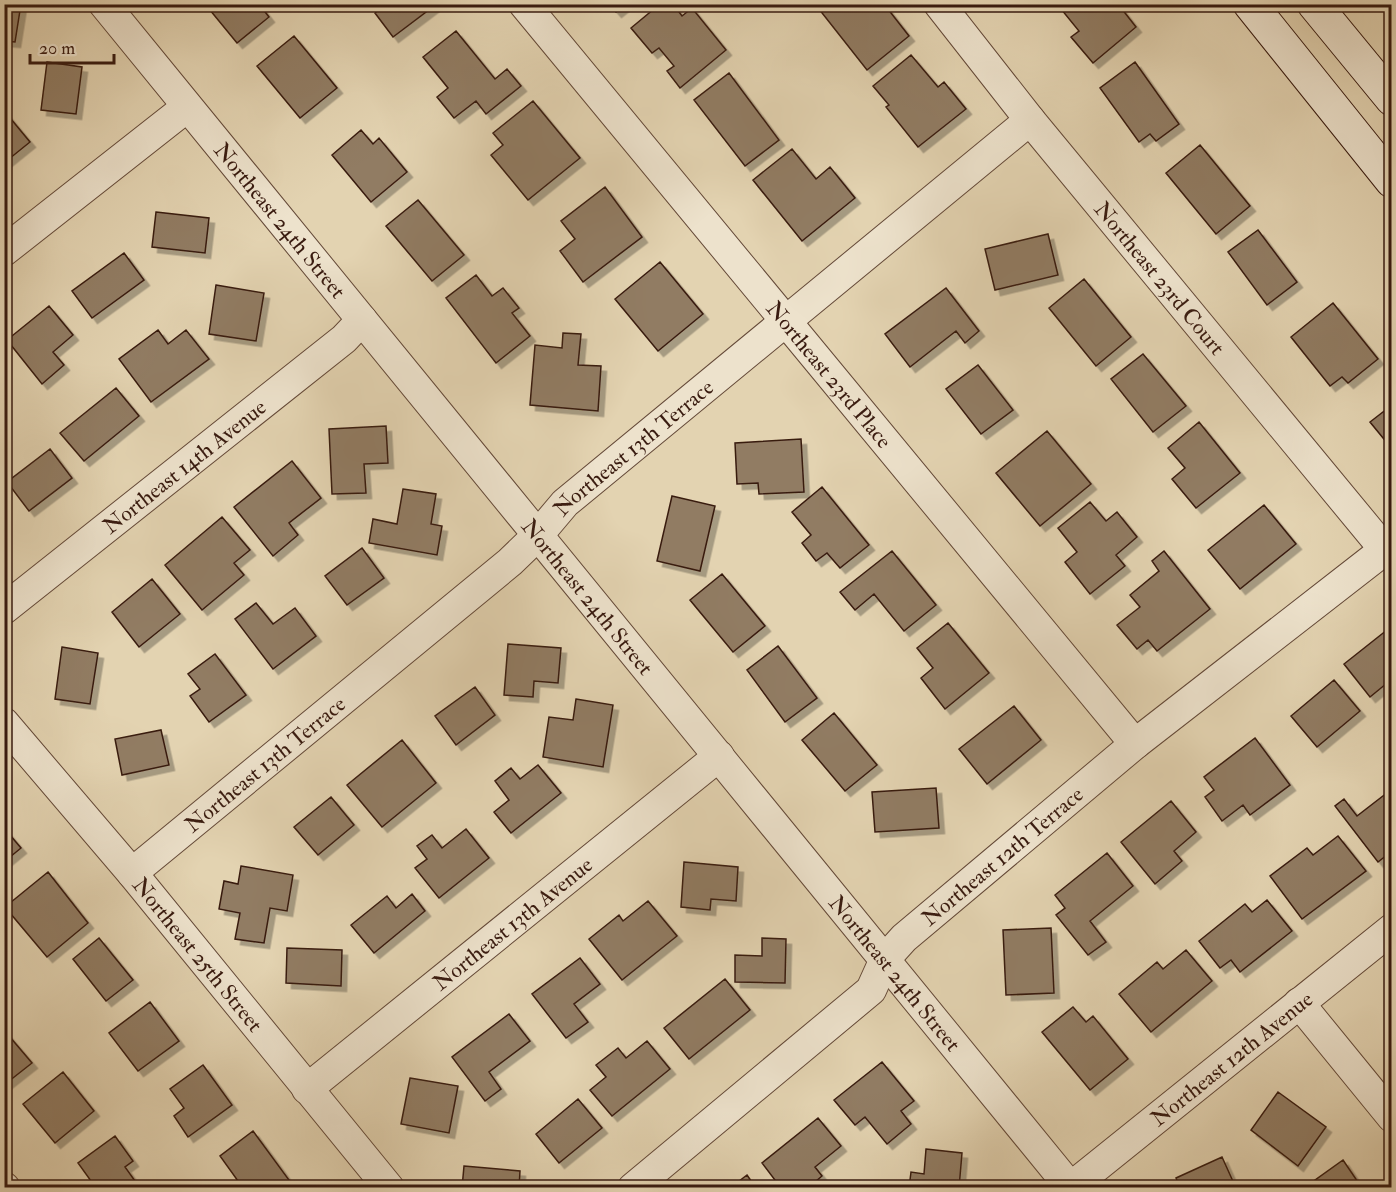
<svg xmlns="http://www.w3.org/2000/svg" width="1396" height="1192" viewBox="0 0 1396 1192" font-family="'IM FELL Double Pica',serif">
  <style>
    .building { fill: #917b64; stroke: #391b10; stroke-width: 1.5; filter: url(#shadow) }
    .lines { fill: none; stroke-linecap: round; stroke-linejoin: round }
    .street-casing { stroke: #644938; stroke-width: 32 }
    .secondary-casing { stroke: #391b10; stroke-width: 35 }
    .street { stroke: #ede2cc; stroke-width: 30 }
    .secondary { stroke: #ede2cc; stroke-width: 33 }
    .labels { text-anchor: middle; stroke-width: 4.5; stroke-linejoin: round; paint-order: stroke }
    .street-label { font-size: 22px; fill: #391b10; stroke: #ede2cc }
  </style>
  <defs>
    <filter id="shadow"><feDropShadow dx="5.5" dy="5.5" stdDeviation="0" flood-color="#0004"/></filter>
  </defs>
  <rect width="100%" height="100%" fill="#e3d3b1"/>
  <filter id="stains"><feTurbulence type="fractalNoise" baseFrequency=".00333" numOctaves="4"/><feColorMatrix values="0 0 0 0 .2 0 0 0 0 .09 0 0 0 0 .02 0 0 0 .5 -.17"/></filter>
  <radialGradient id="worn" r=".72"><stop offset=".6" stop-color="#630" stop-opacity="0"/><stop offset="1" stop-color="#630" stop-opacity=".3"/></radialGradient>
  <path class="building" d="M4 4H21L15 42 4 41Z
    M205 4H259L269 17 237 43Z
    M378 4H433L434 6 393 37 375 13 381 8Z
    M609 4H626L616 12Z
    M660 4H673L682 16 692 8 726 50 680 88 667 71 674 66 659 48 652 53 631 28Z
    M815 4H884L909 36 867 70Z
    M1057 4H1118L1136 27 1093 63 1071 37 1079 31Z
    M456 31 495 79 507 69 521 86 486 114 476 101 454 118 437 97 448 88 423 57Z
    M294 36 337 88 300 118 257 66Z
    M911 55 938 87 944 82 966 109 918 147 886 107 889 105 873 86Z
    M47 62 82 67 76 114 41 110Z
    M1135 62 1179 124 1156 141 1150 134 1139 142 1100 88Z
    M729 73 779 140 745 166 694 100Z
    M533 101 580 158 528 200 491 155 503 145 493 133Z
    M6 113 30 142 4 163V115Z
    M361 130 373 144 379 138 407 172 371 202 332 155Z
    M1200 145 1250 206 1216 234 1166 173Z
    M792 149 816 179 830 167 855 198 802 241 753 180Z
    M605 187 642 237 583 282 560 251 575 239 561 221Z
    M418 200 464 255 432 281 386 226Z
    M156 212 209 218 205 253 152 247Z
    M1258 230 1297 282 1267 305 1228 252Z
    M1048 234 1058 275 995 290 985 249Z
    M124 253 144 280 92 318 72 291Z
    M660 262 703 314 658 351 615 299Z
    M476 275 492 296 503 288 519 308 512 313 530 336 496 363 446 298Z
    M1084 279 1131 337 1096 366 1049 308Z
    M216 285 264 293 256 341 209 334Z
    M946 288 979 331 965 343 956 331 910 367 885 334Z
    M1333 303 1378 359 1348 383 1342 377 1330 386 1291 337Z
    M49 306 73 335 53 352 64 365 42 384 7 340Z
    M158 330 168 344 186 330 209 359 151 402 119 359Z
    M563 333 581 334 578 365 601 366 598 411 530 405 535 345 562 348Z
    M1143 354 1186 406 1153 432 1111 379Z
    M978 365 1013 410 981 434 946 389Z
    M116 388 139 416 84 461 60 433Z
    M1392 405V449L1370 422Z
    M1199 422 1240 473 1196 508 1172 479 1185 468 1168 448Z
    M386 426 388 463 364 464 366 493 332 494 329 429Z
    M1047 431 1091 484 1040 526 996 473Z
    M801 439 804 492 759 494 758 483 737 484 735 443Z
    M50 449 72 478 29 511 7 482Z
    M292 461 321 498 289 523 298 535 273 556 234 507Z
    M822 487 869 545 840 568 827 553 816 561 802 543 811 535 792 512Z
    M403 489 436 494 431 524 442 526 437 555 369 543 373 519 397 524Z
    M672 496 715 506 700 571 657 561Z
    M1090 502 1106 521 1117 512 1137 537 1116 555 1125 566 1090 594 1065 562 1077 552 1058 528Z
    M1264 505 1296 544 1240 589 1208 550Z
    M222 517 250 550 234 563 244 575 202 610 165 565Z
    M362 548 384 578 347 605 325 576Z
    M892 551 936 605 904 631 874 594 855 610 840 592Z
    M1164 551 1210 609 1157 651 1148 640 1137 649 1117 625 1140 607 1130 595 1159 571 1152 561Z
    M722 574 765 626 733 652 690 600Z
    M152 579 180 614 139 647 112 612Z
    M256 603 273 624 295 608 316 636 273 669 235 619Z
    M948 623 989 673 945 709 921 678 933 668 917 648Z
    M1392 626V679L1370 697 1344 664Z
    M508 644 561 648 558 683 534 681 533 697 504 695Z
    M778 646 817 698 785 722 747 670Z
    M62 647 98 653 90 704 55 699Z
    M215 654 246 695 209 722 190 696 200 689 188 674Z
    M1334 680 1360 711 1317 747 1291 716Z
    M475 687 495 715 456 745 435 716Z
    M576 699 613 705 603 767 543 757 549 717 573 720Z
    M1014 706 1041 740 987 784 959 749Z
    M834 713 877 765 845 791 802 740Z
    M161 730 169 765 122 775 115 739Z
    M1255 738 1290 785 1250 815 1243 805 1222 821 1205 797 1214 790 1204 777Z
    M402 740 436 783 382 827 347 785Z
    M538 765 561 793 511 833 494 812 509 800 495 781 511 768 520 779Z
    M936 788 939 828 875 832 872 792Z
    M1392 789V851L1378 862 1335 806 1344 799 1357 816Z
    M331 797 354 825 318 855 294 827Z
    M1171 801 1196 832 1174 851 1182 861 1155 884 1121 842Z
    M4 828 21 848 4 862Z
    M466 829 489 858 439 898 415 868 427 859 417 846 432 835 442 848Z
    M1338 836 1366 871 1302 919 1270 876 1307 848 1313 855Z
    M1107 853 1133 886 1090 921 1106 942 1088 955 1056 915 1065 908 1055 895Z
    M684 862 738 867 736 901 711 899 710 910 681 907Z
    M241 866 293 875 287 911 270 908 264 943 235 939 240 913 219 909 224 881 238 884Z
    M48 872 88 923 47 957 5 907Z
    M412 894 425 911 374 953 351 925 387 896 396 908Z
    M1267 900 1292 931 1240 972 1231 960 1220 968 1199 941 1245 904 1252 912Z
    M648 901 677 936 622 980 589 939 619 915 623 921Z
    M1051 928 1054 993 1006 995 1003 930Z
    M99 938 133 980 106 1001 73 959Z
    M762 938 786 939 785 983 735 982V955L762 956Z
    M287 948 342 950 341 986 286 983Z
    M1186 950 1212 981 1151 1032 1119 994 1157 962 1163 969Z
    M580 958 600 984 574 1004 588 1022 566 1038 532 994Z
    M725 979 750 1010 689 1059 664 1028Z
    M150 1002 179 1041 138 1071 109 1033Z
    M1073 1007 1086 1022 1093 1016 1128 1059 1090 1090 1042 1032Z
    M509 1014 530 1041 489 1072 501 1089 485 1101 452 1057Z
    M4 1030 32 1063 4 1085Z
    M647 1041 670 1069 612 1116 590 1090 606 1077 596 1065 618 1048 626 1058Z
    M882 1062 914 1101 901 1111 911 1124 887 1144 865 1117 855 1125 834 1100Z
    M203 1065 232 1105 188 1137 174 1116 184 1108 170 1089Z
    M63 1072 94 1111 55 1143 23 1104Z
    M410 1078 458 1086 449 1133 401 1124Z
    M1278 1092 1326 1127 1298 1166 1251 1130Z
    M578 1099 602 1128 559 1163 536 1134Z
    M818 1118 841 1146 815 1167 822 1176 808 1188H781L762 1163Z
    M253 1131 289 1180 279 1188H243L220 1156Z
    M115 1136 133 1161 125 1167 140 1188H96L78 1163Z
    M926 1149 962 1153 959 1188H909L911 1172 924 1174Z
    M1222 1157 1236 1188H1180L1176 1178Z
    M1343 1160 1362 1188H1315L1311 1183Z
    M464 1166 520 1171 519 1188H462Z
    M747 1175 756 1188H730Z"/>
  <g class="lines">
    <g class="street-casing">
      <g id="street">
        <path id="s1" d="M104 4 1071 1188"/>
        <path id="s2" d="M524 4 1135 744"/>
        <path id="s3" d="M939 4 1030 120 1385 550"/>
        <path d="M4 251 187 107"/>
        <path id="s4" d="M4 609 344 339 362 320"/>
        <path id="s5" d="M4 723 132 873 389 1188"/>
        <path id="s6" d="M132 873 510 562 538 535 565 503 1030 120"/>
        <path d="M1299 1003 1392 1117"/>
        <path id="s7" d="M307 1089 719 756"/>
        <path d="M4 1187 5 1188"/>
        <path id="s8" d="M633 1188 871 990 885 959 904 938 1135 744 1392 544"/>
        <path id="s9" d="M1070 1188 1392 929"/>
      </g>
    </g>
    <g class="secondary-casing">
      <path id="secondary" d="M1250 4 1392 181
        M1314 4 1392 99"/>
    </g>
    <use href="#street" class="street"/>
    <use href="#secondary" class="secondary"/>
  </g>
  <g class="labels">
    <g class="street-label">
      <text dy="8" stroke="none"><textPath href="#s1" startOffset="279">Northeast 24th Street</textPath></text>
      <text dy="8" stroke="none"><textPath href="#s3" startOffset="352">Northeast 23rd Court</textPath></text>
      <text dy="8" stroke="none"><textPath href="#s2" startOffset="480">Northeast 23rd Place</textPath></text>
      <text dy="8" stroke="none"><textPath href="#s6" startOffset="658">Northeast 13th Terrace</textPath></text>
      <text dy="8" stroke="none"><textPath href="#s4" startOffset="230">Northeast 14th Avenue</textPath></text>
      <text dy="8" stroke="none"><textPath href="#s1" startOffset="765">Northeast 24th Street</textPath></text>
      <text dy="8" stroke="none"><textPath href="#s6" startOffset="172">Northeast 13th Terrace</textPath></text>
      <text dy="8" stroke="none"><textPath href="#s8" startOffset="500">Northeast 12th Terrace</textPath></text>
      <text dy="8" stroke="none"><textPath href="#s7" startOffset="264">Northeast 13th Avenue</textPath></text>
      <text dy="8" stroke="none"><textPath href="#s5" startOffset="302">Northeast 25th Street</textPath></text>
      <text dy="8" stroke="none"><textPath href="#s1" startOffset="1251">Northeast 24th Street</textPath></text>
      <text dy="8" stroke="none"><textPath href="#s9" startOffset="207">Northeast 12th Avenue</textPath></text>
    </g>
  </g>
  <rect width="1396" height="1192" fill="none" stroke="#e3d3b1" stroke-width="24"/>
  <rect x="6" y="6" width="1384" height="1180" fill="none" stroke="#391b10" stroke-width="3"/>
  <rect x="12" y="12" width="1372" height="1168" fill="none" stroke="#391b10" stroke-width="1.5"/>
  <path d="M30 54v9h84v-9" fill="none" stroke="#391b10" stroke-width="3"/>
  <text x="39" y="54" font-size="18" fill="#391b10" stroke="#ede2cc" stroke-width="4.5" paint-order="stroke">20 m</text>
  <rect width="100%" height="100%" filter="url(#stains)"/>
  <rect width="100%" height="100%" fill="url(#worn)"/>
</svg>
